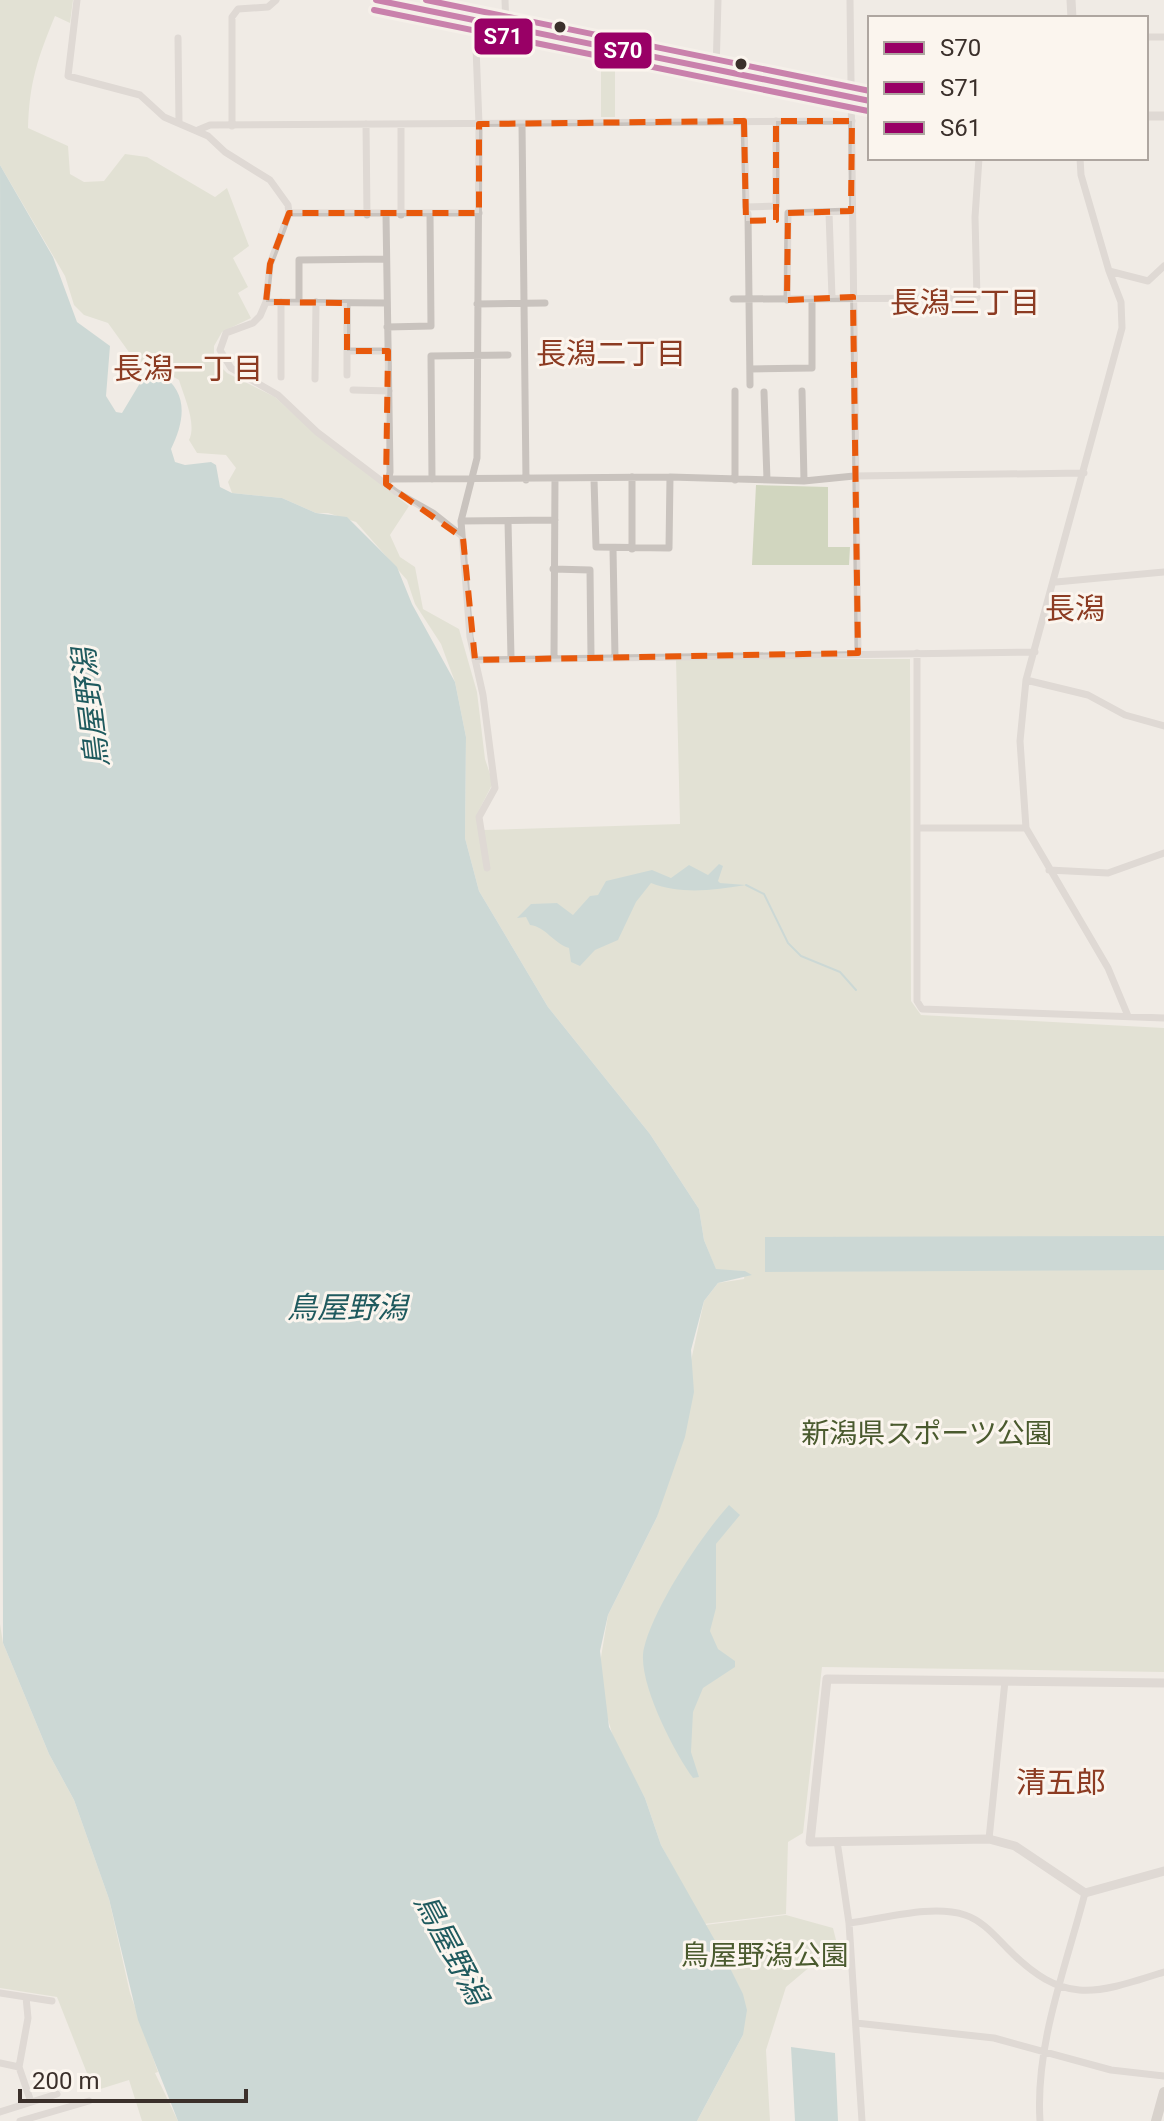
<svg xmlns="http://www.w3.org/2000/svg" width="1164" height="2121" viewBox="0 0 1164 2121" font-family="Roboto,'Noto Sans JP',sans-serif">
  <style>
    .green { fill: #d1d6bf }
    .water { fill: #a1c2c1 }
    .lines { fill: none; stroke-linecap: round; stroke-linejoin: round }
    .stream { stroke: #a1c2c1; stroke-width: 2 }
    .minor { stroke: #c9c3be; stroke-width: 7 }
    .tertiary { stroke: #c9c3be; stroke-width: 9 }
    .secondary { stroke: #bab3ae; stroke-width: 10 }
    .bus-1-casing { stroke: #fbf5ee; stroke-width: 12 }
    .bus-2-casing { stroke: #fbf5ee; stroke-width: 12 }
    .bus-3-casing { stroke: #fbf5ee; stroke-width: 12 }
    .bus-1 { stroke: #906; stroke-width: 6 }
    .bus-2 { stroke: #906; stroke-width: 6 }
    .bus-3 { stroke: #906; stroke-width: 6 }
    .marked { fill: none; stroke: #e8590c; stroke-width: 6; stroke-dasharray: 16 10; stroke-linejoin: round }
    .bus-dot { fill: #3b302b; stroke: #fbf5ee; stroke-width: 3 }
    .labels { text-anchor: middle; stroke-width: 6; stroke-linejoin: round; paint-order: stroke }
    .park-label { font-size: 28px; fill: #4a5a2e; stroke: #fbf5ee }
    .neighbourhood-label { font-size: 30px; fill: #8c3b22; stroke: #fbf5ee }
    .water-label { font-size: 30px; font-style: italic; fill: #1f5a5e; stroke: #fbf5ee }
    .line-badge { stroke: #fbf5ee; stroke-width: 3 }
    .badge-label { font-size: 22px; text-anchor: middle; font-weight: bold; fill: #fff }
  </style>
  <rect width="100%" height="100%" fill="#f0ebe5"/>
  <path class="green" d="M0 0H73L70 23 55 16C38 57 29 83 28 128L68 146 70 174 84 182 104 181 125 154 147 157 215 197 227 188 249 246 233 258 248 287 238 293 251 318 222 332 214 346V358L219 365 227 373 275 397 312 431 409 506 390 535 400 557 415 567 423 609 459 629 477 692 485 759 493 783 477 814 483 830 680 824 676 659H910L911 1001 921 1015 1164 1028V1672L822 1667 803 1833 788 1842 786 1914 704 1924 661 1845 645 1798 614 1740 604 1706 599 1669 608 1615 657 1517 704 1301 718 1283 744 1279 745 1271 716 1270 704 1240 699 1209 650 1134 548 1007 479 891 465 838 466 737 455 682 441 644 415 604 407 580 356 522 328 513H316L282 498 232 493 228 482 236 468 226 455 197 453 189 440C197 424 184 397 179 380L170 375 164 364 136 362 108 323 84 315 74 305 65 276 0 165Z
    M601 65 615 69V117H601Z
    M756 485 828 487V547H850L849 565H752Z
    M0 1624 3 1643 49 1754 74 1800 109 1899 130 1993 158 2072 155 2073 178 2121H142L129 2080 94 2091 57 1997 0 1988Z
    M786 1915 833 1928 837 1944 786 1987 766 2050 770 2121H697L743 2035 726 1960 705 1925Z"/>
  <path class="water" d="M0 165 53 257 77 322 110 346 106 396 116 412 122 413 140 383 160 374C190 392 184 423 171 449L175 462 185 465 211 462 216 465 220 487 232 493 282 498 316 513 347 517 397 567 412 604 455 682 466 737 465 838 479 891 548 1007 650 1134 699 1209 704 1240 716 1269 745 1271 752 1275 718 1283 704 1301 691 1350 694 1392 685 1437 657 1517 608 1615 600 1651 609 1727 645 1798 661 1845 726 1960 743 1994 747 2010 743 2035 697 2121H178L138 2020 109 1899 74 1800 49 1754 3 1643Z
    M719 864 723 866 718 881 720 883 746 885C714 890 682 895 651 883L636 902 618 940 595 950 580 966 571 962 569 948C553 943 546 927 530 925L526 917 517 918 531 904 557 903 573 915 590 896 598 895 606 881 652 870 671 878 689 865 708 875Z
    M1164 1236V1270L765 1272V1237Z
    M729 1505 740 1515 716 1544V1608L710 1631 718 1649 735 1661V1667L703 1688 693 1712 691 1752 699 1777 693 1778C674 1752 636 1679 644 1648 654 1607 700 1537 729 1505Z
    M791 2047 835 2053 838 2121H795Z"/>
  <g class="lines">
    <path class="stream" d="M746 885 764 894 788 943 801 956 840 972 856 990"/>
    <path class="minor" d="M77 0 68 76 140 95 164 117 208 136 225 152 270 180 288 205 289 213 270 264 266 302 260 316 253 323 226 333 220 350 231 368 278 395 317 432 396 492 433 513 462 536
      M505 0 506 28
      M850 0 858 653
      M475 22 479 124 477 458 461 521 470 637 483 695 495 788 479 817 487 868
      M1146 37H1164
      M178 38 179 123
      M716 72 718 0
      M744 121 746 207 776 206V121
      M366 124 367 215
      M401 124V215
      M522 124 526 480
      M232 126V17L238 9 268 7 276 0
      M198 130 210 125 852 121
      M1080 158 1081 175 1109 271 1148 281 1164 266
      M289 213H479
      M829 213 832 297
      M748 214 750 385
      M386 215 390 472 388 482
      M1109 271 1121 302 1122 328 1026 680 1020 741 1026 828 1108 968 1128 1016
      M733 299 977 298 975 217 979 158
      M787 300 788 213 851 211
      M266 302 386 303
      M299 302V260L386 259
      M347 303V375
      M477 304 545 303
      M387 327 431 326 430 214
      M347 351H388
      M750 369 812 368V299
      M281 377V302
      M315 379 316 302
      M353 390 389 391
      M802 391 804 481
      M764 392 767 480
      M390 479 670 477 804 481 854 476 1084 473
      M432 479 431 356 508 355
      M594 479 596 547 669 548 670 477
      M735 480V391
      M461 521 555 520
      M508 521 511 658
      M613 549 615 657
      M632 549V477
      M553 569 590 570 591 657
      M1056 582 1164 572
      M917 653V1001L922 1009 1164 1018
      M554 659 555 478
      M475 660 1035 652
      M1026 680 1088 695 1125 715 1164 726
      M922 828H1026
      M1049 870 1108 873 1164 853
      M989 1839 1005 1681
      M837 1841 849 1923 862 2121
      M849 1923C884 1919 931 1904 965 1915 983 1921 995 1936 1008 1949 1064 2006 1095 1994 1164 1972
      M0 1993 52 2001
      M26 1997 28 2018 19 2067 31 2102
      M856 2023 994 2038 1111 2070 1164 2076
      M0 2063 19 2067
      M0 2112 57 2094
      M20 2121 89 2101
      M1040 2121C1035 2044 1066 1967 1085 1893"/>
    <path class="tertiary" d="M376 0 870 101
      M1071 0 1072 18
      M1146 116H1164
      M1164 1683 827 1679 810 1842 989 1839 1015 1846 1085 1893 1164 1871"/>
    <path class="secondary" d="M1156 2121 1164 2092"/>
    <g class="bus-1-casing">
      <path id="bus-1" d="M376 0 870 101"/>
    </g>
    <g class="bus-2-casing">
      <path id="bus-2" d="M374 10 868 111"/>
    </g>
    <g class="bus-3-casing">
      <path id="bus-3" d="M426 0 870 91"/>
    </g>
    <use href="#bus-1" class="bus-1"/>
    <use href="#bus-2" class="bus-2"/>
    <use href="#bus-3" class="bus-3"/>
  </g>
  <path d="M0 0H1164V2121H0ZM744 121 746 221 776 220V121H852L851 211 788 213 787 300 853 297 858 653 475 660 463 538 386 484 388 351H347V303L266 302 270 264 289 213H479V124Z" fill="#f0ebe5" fill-opacity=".55" fill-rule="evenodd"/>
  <path class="marked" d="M744 121 746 221 776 220V121H852L851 211 788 213 787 300 853 297 858 653 475 660 463 538 386 484 388 351H347V303L266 302 270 264 289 213H479V124Z"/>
  <g class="bus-dot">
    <circle cx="560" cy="27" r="7"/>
    <circle cx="741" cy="64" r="7"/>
  </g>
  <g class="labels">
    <g class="park-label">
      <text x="927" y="1443">新潟県スポーツ公園</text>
      <text x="765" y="1965">鳥屋野潟公園</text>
    </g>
    <g class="neighbourhood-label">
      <text x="965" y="313">長潟三丁目</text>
      <text x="611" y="364">長潟二丁目</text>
      <text x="188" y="379">長潟一丁目</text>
      <text x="1075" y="619">長潟</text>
      <text x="1061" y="1793">清五郎</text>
    </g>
    <g class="water-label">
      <text transform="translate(91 708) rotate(-97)" y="10">鳥屋野潟</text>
      <text x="347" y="1318">鳥屋野潟</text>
      <text transform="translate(451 1949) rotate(62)" y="10">鳥屋野潟</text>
    </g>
  </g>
  <g class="line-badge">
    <rect x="473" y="17" width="61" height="39" rx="8" fill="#906"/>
    <rect x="593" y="31" width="60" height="39" rx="8" fill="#906"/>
  </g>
  <g class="badge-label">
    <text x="503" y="44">S71</text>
    <text x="623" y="58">S70</text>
  </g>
  <rect x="868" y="16" width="280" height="144" fill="#fbf5ee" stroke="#aea6a0" stroke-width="2"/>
  <rect x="884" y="42" width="40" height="12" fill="#990066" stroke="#aea6a0" stroke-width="2"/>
  <text x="940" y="56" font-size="24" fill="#3b302b">S70</text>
  <rect x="884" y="82" width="40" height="12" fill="#990066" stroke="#aea6a0" stroke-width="2"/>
  <text x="940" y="96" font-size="24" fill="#3b302b">S71</text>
  <rect x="884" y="122" width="40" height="12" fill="#990066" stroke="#aea6a0" stroke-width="2"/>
  <text x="940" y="136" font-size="24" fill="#3b302b">S61</text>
  <path d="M20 2089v12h226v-12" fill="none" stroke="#3b302b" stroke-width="4"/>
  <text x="32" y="2089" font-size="24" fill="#3b302b" stroke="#fbf5ee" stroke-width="6" paint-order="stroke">200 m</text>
</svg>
